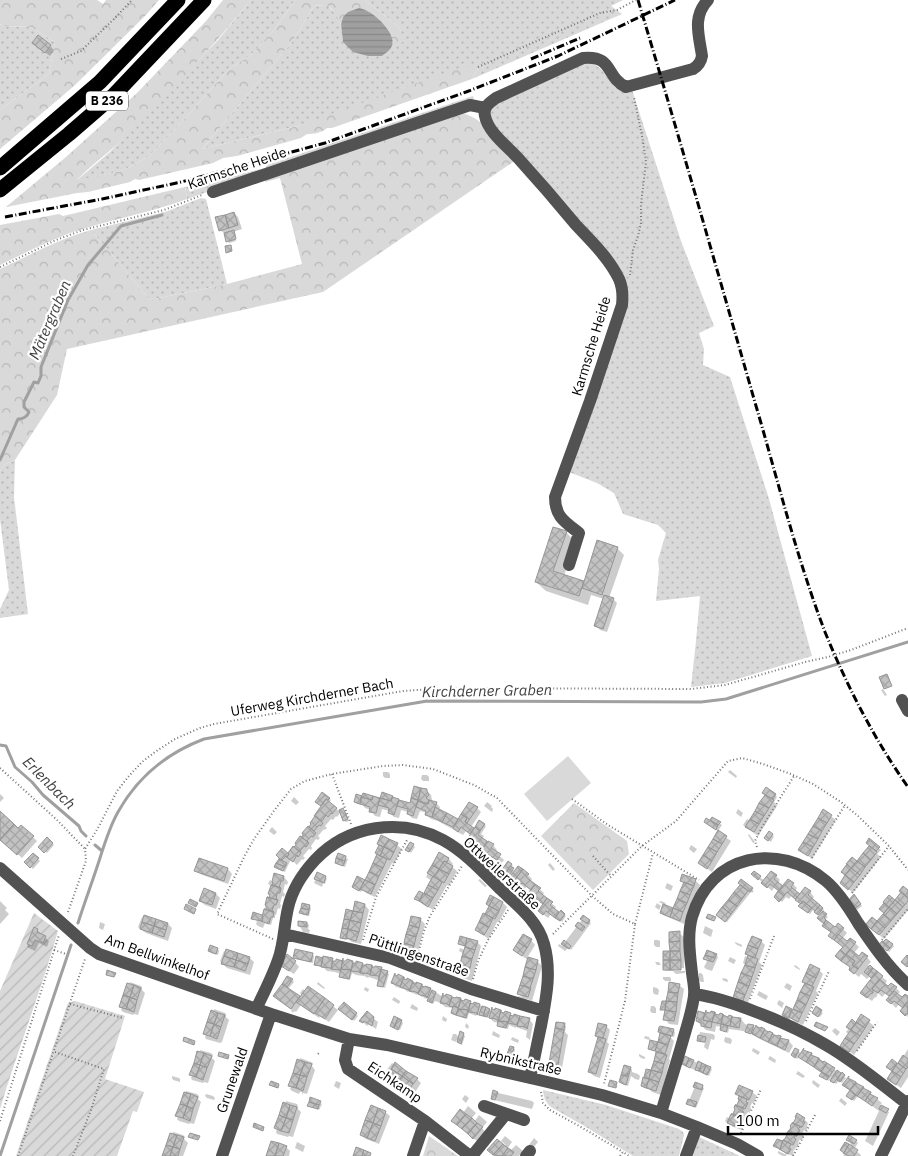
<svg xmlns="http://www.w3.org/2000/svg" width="908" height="1156" viewBox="0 0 908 1156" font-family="'IBM Plex Sans',sans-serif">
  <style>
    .grass { fill: url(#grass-dots) }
    .forest { fill: url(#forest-crowns) }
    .garden { fill: url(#garden-furrows) }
    .pitch { fill: #d9d9d9 }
    .water { fill: url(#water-rules) }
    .shadow { fill: #0003; fill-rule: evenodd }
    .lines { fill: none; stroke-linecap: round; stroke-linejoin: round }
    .stream { stroke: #a0a0a0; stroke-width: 3 }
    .building { fill: url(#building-cross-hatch); stroke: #969696 }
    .path { stroke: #747474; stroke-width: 2; stroke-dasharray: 1 2.5; stroke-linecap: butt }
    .minor { stroke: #525252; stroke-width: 12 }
    .highway { stroke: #000; stroke-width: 15 }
    .rail { stroke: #000; stroke-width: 3; stroke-dasharray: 8 2.5 1 2.5; stroke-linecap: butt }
    .labels { text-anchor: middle; stroke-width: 4.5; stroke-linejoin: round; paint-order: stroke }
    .shield { fill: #fff; stroke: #4c4c4c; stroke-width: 1 }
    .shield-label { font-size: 12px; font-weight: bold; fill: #000 }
    .street-label { font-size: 14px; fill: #000; stroke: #fff }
    .water-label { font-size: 15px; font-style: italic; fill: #414141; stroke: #fff }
  </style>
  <defs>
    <pattern id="grass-dots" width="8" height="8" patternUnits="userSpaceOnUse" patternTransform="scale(1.25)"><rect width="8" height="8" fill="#d9d9d9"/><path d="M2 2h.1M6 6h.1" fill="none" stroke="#b8b8b8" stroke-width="1.8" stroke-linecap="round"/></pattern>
    <pattern id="forest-crowns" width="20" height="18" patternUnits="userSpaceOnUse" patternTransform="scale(1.25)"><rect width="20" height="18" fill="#d9d9d9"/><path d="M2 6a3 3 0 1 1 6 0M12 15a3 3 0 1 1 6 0" fill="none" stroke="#b8b8b8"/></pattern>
    <pattern id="garden-furrows" width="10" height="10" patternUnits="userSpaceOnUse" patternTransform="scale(1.25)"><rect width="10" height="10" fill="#d9d9d9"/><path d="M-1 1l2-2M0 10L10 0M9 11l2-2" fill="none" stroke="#b8b8b8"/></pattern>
    <pattern id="water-rules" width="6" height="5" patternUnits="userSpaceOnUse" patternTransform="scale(1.25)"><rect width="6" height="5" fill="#a0a0a0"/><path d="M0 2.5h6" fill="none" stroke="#888"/></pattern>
    <pattern id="building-cross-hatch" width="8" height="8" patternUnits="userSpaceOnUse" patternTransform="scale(1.25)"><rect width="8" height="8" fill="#c2c2c2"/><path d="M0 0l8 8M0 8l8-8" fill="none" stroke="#a5a5a5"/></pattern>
  </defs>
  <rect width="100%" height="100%" fill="#fff"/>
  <path class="grass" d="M251 0H295L278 25 251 55 229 69 172 133 148 157 136 164 121 171 76 181 111 151 219 39Z
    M365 0H623L611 6 622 14 472 79 478 68 298 126 202 149 292 42 314 6 326 5C341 15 342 26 343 42L381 56 391 48 404 41 399 27Z
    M0 24 2 26 31 27 55 42 49 74 0 110Z
    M583 62 593 63 601 69 615 87 619 89 632 90 681 241 714 326 699 333 704 349 703 365 730 377 769 499 812 656 725 683 691 687 696 641 700 596 656 601 659 569 658 560 666 533 658 525 623 514 614 493 597 483 569 472 629 297 493 125 490 117 491 107Z
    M473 96 475 103 219 188 187 199 185 187 265 168 267 165Z
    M201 198 206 199 227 284 150 300 91 230 165 212Z
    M15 460 14 497 28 614 0 618V609L9 590 0 519V471L4 465Z
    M543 1090 606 1105 679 1129 683 1132 684 1135 679 1156H633L586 1127 551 1107C545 1102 544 1098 543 1090Z
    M697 1136 740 1156H689Z"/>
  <path class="forest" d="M0 0H97L103 4 106 0H159L145 16 74 86 0 149V110L49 74 55 42 31 27 2 26 0 24Z
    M223 0H251C212 48 169 93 125 137 110 152 91 165 77 180L121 171 136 164 148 157 172 133 229 69 251 55 278 25 295 0H365L399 27 405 41 391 48 393 42 343 17 341 24C332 9 333 4 314 6L292 42 202 149 298 126 462 67 477 66 478 68 472 79 332 128H327C322 133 313 134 307 134L301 138 237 156 223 158 213 163 139 180 135 179 130 182 88 192 77 193 6 207 66 157 137 93 206 21Z
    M458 112C484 117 499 141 516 160L323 292 67 349 57 395 15 460 4 465 0 471V269C30 255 59 239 91 230L150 300 227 284 302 264 280 178 265 182 267 176Z
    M185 187 187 199C149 213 108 220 70 233 46 242 23 254 0 265V225L59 214 63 216Z
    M574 803 627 841 629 854 593 890 541 836Z
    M429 1136 458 1156H423Z"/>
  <path class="garden" d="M34 913 58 931C41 991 18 1049 0 1109V991Z
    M75 1001 125 1016 105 1079 144 1092 137 1112 133 1111 117 1156H16L68 1003Z"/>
  <path class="pitch" d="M568 756 591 783 547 821 524 794Z"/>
  <path class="water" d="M359 8C362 9 364 9 367 11 377 15 399 37 391 48 389 51 384 54 382 56H368L353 52 343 42 341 24 343 17 348 12Z"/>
  <path class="shadow" d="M50 46 54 50 50 56 38 47Z
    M234 213 238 217 242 229 233 232 236 241 229 243 225 234 220 230Z
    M566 532 575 542 564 576 585 583 617 548 624 555 609 598 613 599 617 603 607 632 600 630 596 626 604 599 591 595 588 605 546 591 536 582Z
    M883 689 887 695 885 696 881 690Z
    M730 770 737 776 736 778 728 772Z
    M383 772H388L390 774V778H385L383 776Z
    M422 775H427L429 777V781H423L421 779Z
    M415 788 426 790 431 795 432 800 430 801 436 803 440 807 439 810 459 821 477 808 481 812 471 827 480 832V831L476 827 480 822 486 826 481 834 484 836 482 839 493 845 497 850 495 852 504 860 501 864 492 857 489 861 485 858 480 854 485 848 479 844 476 848 467 841 471 835 466 831 463 835 438 821 431 819 426 815 427 813 420 811 417 819 412 818 408 814V812L401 810 399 818 394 817 389 812 390 811 382 809 380 817 375 816 371 811V810L365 808 363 805 357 804 355 802 381 800 392 797 394 799 410 804Z
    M0 794 4 798 0 802Z
    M323 794 331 800 329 803 339 811 343 810 345 811 349 821 346 822 344 821 341 812 337 817 336 816 333 820 331 819 325 826 327 828 325 830 324 829 318 836 320 838 318 840 316 839 311 846 312 848 311 850 309 849 303 856 305 858 303 860 302 859 297 865 291 859 285 872 277 869 276 867 280 858 282 850 292 859 295 849 313 824 323 806 317 801Z
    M766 795H775L777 797 774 802 777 806 758 836 743 825 747 819 750 821Z
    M294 797 299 802 296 805 291 801Z
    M487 802 492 806 491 807 493 809 492 812 484 806Z
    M738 809 743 813 741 817 736 813Z
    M824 811 836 820 812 859 800 850Z
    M0 813 18 829 21 826 37 841 22 858 0 838Z
    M713 818 722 825 718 831 707 824 710 822Z
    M272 827 277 832 274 835 269 831Z
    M718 832 731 841 712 872 699 863Z
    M749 834 755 842 753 843 748 835Z
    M772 835 774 836 771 842 768 840Z
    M385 836 402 849 394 864 392 863 375 897 366 893 363 889 361 892 353 887 365 881 379 855 377 853Z
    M47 839 54 845 47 853 40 847Z
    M869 840 881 850 877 854 881 857 853 893 846 887 847 876 870 846Z
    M413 845 415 847 411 853 409 851Z
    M691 845 697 849 694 853 689 849Z
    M33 854 40 861 33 869 26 862Z
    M439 854 449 859 453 864 451 866 457 871 449 886 447 885 433 910 417 900 419 892 424 895 432 881 426 877Z
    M339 855 348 859 345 867 336 863Z
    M550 863 555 869 553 871 548 865Z
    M511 865 513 866 511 868 515 872 528 875 532 879 531 881 544 893 542 896 556 907 554 910 560 914 561 912 566 916 562 922 551 914 548 918 544 915 540 910 544 904 539 900 536 904 527 896 532 890 527 886 524 890 511 877 504 873Z
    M228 869 232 874 228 884 200 874 196 870Z
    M754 873 765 881 776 876 780 880 778 883 783 887 793 884 797 888 795 891 800 896 810 892 814 897 812 900 824 910 822 913 828 917 825 920 835 929H843L847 933 842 939 847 943H855L859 947 854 953 859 958 867 957 871 962 868 965 887 981 884 985 888 988H896L900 992 897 995 902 999 908 998V1017L901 1011 904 1008 899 1004 896 1008 892 1004 887 1000 890 997 886 993 882 997 878 993 876 998 875 997 872 1001 866 997 873 978 870 976 867 979 861 974 859 977 850 970 852 968 847 965 844 947 832 933 828 930 821 916 814 909 810 914 802 908V904L791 896 789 899 786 897 782 902 776 897 780 892 774 888 772 891 753 874Z
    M318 874 327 878 325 884 323 883 322 887 314 883Z
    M284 877 288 882 287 885 285 884 283 892 285 894 284 897 282 896 280 904 281 905 280 909 278 908 276 915H275V918H273L271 925 265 923 263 928 258 926 256 924 257 921 253 918 254 914 263 917 266 911 272 886 268 884 270 880 273 882Z
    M480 879 487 886 485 887 478 880Z
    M681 880H695L700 885 684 924 663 915 661 913 664 905 659 902 660 901 664 902 666 904 665 906 674 910 684 883Z
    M742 881 754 891 752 893 751 892 727 922 718 915 741 885Z
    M667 883 673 886 671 891 665 888Z
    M204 890 216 894 220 898 216 909 205 905 200 901Z
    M908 891V910L884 939 877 933V923L886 913 881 909 889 897 895 901Z
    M854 896 862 906 857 910 855 908Z
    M490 897 503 903 507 907 499 922H497L489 939 481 934 476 930 491 906Z
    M0 901 7 908 5 910 9 914 0 924Z
    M657 903 661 906 659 910 655 907Z
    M365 905 369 910 361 944 352 942 348 939 347 940 343 939 341 937 353 912Z
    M310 907 311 908 309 916 303 915 301 913Z
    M142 917 145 918 168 924 172 928 168 941 146 933 140 929 138 927Z
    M412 917 421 920 425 924 418 951 420 954 418 961 409 959 403 952V950L400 949 401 944 405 945Z
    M584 917 591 923 571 950 568 948 565 951 558 946 559 944 562 946Z
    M100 922 105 924 103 930 99 928Z
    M307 923 309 925 308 929 310 930 309 933 303 932 299 925Z
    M705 926 713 930 711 937 703 933Z
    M37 930 49 941 47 947 39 943 35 951 27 947Z
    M679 933 684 937V968H674V971H685V973L676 974 673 971H666L665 969Z
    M461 937 477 942 481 946 472 981 463 978 458 974 464 954 459 951 460 948 465 950 466 947 459 943Z
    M531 940 535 945 527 958 537 961 542 966 532 1001 527 999V1001L518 997V996L522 997 519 994 528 960 519 954 514 950Z
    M654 940H658L660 941V947H656L654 945Z
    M886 940 894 946 889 952 881 945Z
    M761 941 765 945 759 962 762 965 747 1005 739 1002 746 965 743 963 745 956 750 958 746 954Z
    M735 942 740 944 742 945V947L737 945 735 943Z
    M211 947 218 949 219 951 218 955 211 953 209 951Z
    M224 951 249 958 252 960 254 962 250 975 227 968 220 961Z
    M312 954 314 956 313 963 297 959 295 958Z
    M716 955 718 957 712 971 706 969 704 967 707 961 705 958Z
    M730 957 736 960 734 964 728 961Z
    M332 960 336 964 352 962 355 964H362L365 966H372L374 969 381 968 389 974 385 988 379 985 380 981 369 977 368 978 364 976 356 975 352 973 350 980 342 978 341 976V974L335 972 327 971 324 968 318 966 316 964Z
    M295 962 299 967 294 974 287 970Z
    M655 962H659L661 965H657Z
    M431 964H444L446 966 445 969 433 966Z
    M795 965 798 967 800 969V970L796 968 794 966Z
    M819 970 823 974 816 991 818 993 803 1025 794 1021 791 1018 789 1021 783 1017 787 1008 793 1012Z
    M699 973H701L703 975 704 982H701L699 980Z
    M663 977H670L671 979V984L679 985 684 989 678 1025 669 1024 665 1019 666 1011 662 1009 667 1002 671 981H665L663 979Z
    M404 978 407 982H412L416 985H422L425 989 426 987 431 989 443 997H452L454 999 457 998 461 999 464 1002H470L473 1005 475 1004 480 1005 492 1012 501 1011 505 1015 510 1014 513 1017 529 1019 533 1024 530 1040 526 1037 527 1031 516 1027V1028L509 1025 508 1029 500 1027 498 1025 499 1023 494 1022 489 1017V1018L482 1016 476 1015V1016L469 1013 467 1019 454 1015 452 1013 454 1008 445 1007 441 1003 435 1001 433 1004 431 1003 429 1001 430 999 427 998 426 999 418 994 417 995 409 991 408 992 404 989 396 987 392 983ZM454 1005 467 1010H460Z
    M723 978 727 979 728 981V982L724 981 722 979Z
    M292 980 294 982 288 989 300 998 302 995 300 993 303 989 305 991 308 987 338 1010 329 1022 320 1016 319 1018 301 1005 296 1012 294 1011 293 1013 291 1011 292 1010 275 996 287 987 284 983Z
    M130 982 141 986 142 987V990L145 993 138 1015 134 1014 133 1015 123 1012 121 1010 133 986 130 983Z
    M318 982 325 988 324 989 317 984Z
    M787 983 792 986 790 991 784 987Z
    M365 987 369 989 368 992 364 990Z
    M653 987 657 988 659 990 658 995 654 994 653 992Z
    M759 991 768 996 766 1000 757 995Z
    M394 997 400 1001 399 1004 392 1000Z
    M779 1000 784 1003 782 1008 777 1004Z
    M344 1003 358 1016 354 1021 340 1009Z
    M412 1004 418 1008 417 1011 410 1008Z
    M651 1006H654L656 1008V1013H652L650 1011Z
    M816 1008 823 1013 820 1017 815 1014Z
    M214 1009 225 1013 226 1014V1017L229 1020 222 1042 220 1043 206 1039 205 1037Z
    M699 1013 729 1018 741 1019 745 1024 753 1027 756 1029 764 1030 766 1032 772 1034 776 1037 778 1036 784 1041H789L793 1046 789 1053 758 1038 754 1035 743 1031 729 1029 728 1033 723 1031 721 1030 722 1027 716 1026 715 1032 706 1030 697 1021Z
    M443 1016 447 1019 446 1022 442 1020Z
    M862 1016 874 1026 854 1055 842 1046 849 1035 846 1032 849 1028 856 1025Z
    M373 1018 378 1022 376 1029 369 1024 367 1026 361 1020Z
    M401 1021 403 1023 400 1030 391 1026Z
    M466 1023 469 1026 468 1029 465 1027Z
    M564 1025 566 1026 565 1032 568 1035 562 1068 555 1067 551 1063Z
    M606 1026 610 1030 607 1042 609 1044 600 1078 594 1076 589 1072 598 1038 596 1036Z
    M835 1028 840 1032 837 1036 832 1031Z
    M673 1030 675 1032 674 1037 669 1036 674 1041 669 1059 670 1060 661 1095 652 1092 649 1089 642 1086 652 1071 658 1052 651 1050 649 1049 658 1044 661 1033Z
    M493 1031 500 1035 499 1038 492 1035Z
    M700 1032 713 1034 715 1036 714 1040 711 1039 708 1050 704 1047 705 1043 700 1042 698 1040Z
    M453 1034H456L459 1038 463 1034 465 1036 462 1045 456 1040V1042L451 1040Z
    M645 1036 649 1037 650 1039V1040L646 1039 644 1038Z
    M512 1037 519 1040 518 1043 511 1040Z
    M725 1037 730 1038 732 1040 731 1044 726 1043 724 1041Z
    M514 1048 515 1050 513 1056 509 1054Z
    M753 1048 760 1052 758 1055 752 1051Z
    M795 1049 802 1054H811L823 1063 834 1069 846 1078 842 1083 839 1081 836 1084 830 1079 829 1081 822 1077V1073L804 1061 799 1056 797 1059 794 1057Z
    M908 1049V1077L901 1088 892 1082 894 1071 890 1068 892 1061 898 1065Z
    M200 1050 211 1053 213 1055 212 1058 215 1061 208 1083 204 1082 203 1083 192 1080 191 1078 203 1055 200 1051Z
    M639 1054 645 1057V1059L641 1058 639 1056Z
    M770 1056 776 1060 775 1063 768 1059Z
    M300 1058 311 1062 313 1063 312 1066 315 1070 307 1094 303 1093 302 1095V1092H300L299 1094 292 1091 290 1089 291 1087 290 1086 303 1063 300 1059Z
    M686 1058 710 1068 712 1069 709 1076 685 1066 683 1064Z
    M392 1063 417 1079 421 1083 414 1094 392 1078 393 1077 386 1071Z
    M631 1068 632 1070V1072L638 1074 640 1076 639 1080 635 1079 631 1076 628 1086 622 1084 620 1082Z
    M798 1071 805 1076 803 1078 796 1074Z
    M172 1076 179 1078 180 1079V1082L173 1080 172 1078Z
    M813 1080 820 1085 818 1088 812 1083Z
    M336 1081 341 1083 339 1089 334 1086Z
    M696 1084 704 1088 696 1108 688 1103Z
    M844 1085 868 1092 882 1103 880 1105 889 1112 873 1146 865 1141 879 1111 858 1096 854 1101 848 1095 851 1091Z
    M186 1091 197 1094 199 1096 198 1099 201 1102 194 1124 190 1123 189 1124 179 1121 177 1119Z
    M494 1092 532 1101 534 1103 532 1109 494 1100 492 1099Z
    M752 1092 757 1096 754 1103H752L750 1107 751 1108 750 1112H748L746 1116 748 1117 746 1121 744 1120 742 1125 744 1126 742 1130 733 1127 725 1121 727 1117 729 1118 734 1116 738 1107 740 1097 737 1093Z
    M206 1094 213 1096 215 1098 214 1100 207 1098 205 1096Z
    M465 1095 469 1098 466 1103 462 1099Z
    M841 1098 847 1103 845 1106 839 1101Z
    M286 1101 297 1104 298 1106V1109L301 1112 293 1137 289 1136 288 1137 277 1134 276 1132Z
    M320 1102 322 1104 319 1110 311 1107 309 1106Z
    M468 1106 476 1113 471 1119 474 1122 479 1115 487 1122 482 1128 486 1133 478 1142 452 1121 463 1113Z
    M385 1112 390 1116 379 1144 366 1139 361 1135Z
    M804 1119 808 1123 807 1126 808 1127 806 1131 804 1130 802 1134 804 1136 802 1140 800 1139 798 1143 799 1144 797 1148 796 1147 793 1152 794 1154 793 1156 787 1154 786 1156H783L779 1154 778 1153V1151L787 1155 782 1150 775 1146 785 1142 788 1133Z
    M173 1132 183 1135 185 1137 184 1139 188 1143 183 1156H163Z
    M505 1136 512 1142 507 1149 510 1151 516 1145 523 1151 519 1156H495L489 1150 504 1146 506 1145 501 1141Z
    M534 1138 538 1142 533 1148 529 1145Z
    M856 1141 858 1143 854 1149 861 1155V1156H843L850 1147 851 1142Z
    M297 1142 305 1146 303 1152 295 1148Z
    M286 1147 290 1151 289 1156H268Z"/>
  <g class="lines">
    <path class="stream" d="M0 460 18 419C23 419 27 417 29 412L24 407V402L34 382 38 383 41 376V367L68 300 88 265 121 226 162 215
      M0 745 6 746 15 767 32 782 43 795 79 826 81 831 86 836
      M95 845 102 851
      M78 923C85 901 93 880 100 858 105 842 110 826 118 812 137 778 167 753 204 739L427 701 701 702 726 699 908 642
      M0 1156 71 945"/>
  </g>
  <path class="building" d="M38 35 51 45 45 53 32 43Z
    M234 212 238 225 229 228 225 215Z
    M225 215 229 228 219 231 215 217Z
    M234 230 236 239 226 242 224 233Z
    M231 245 232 251 226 253 225 246Z
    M553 527 567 531 553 571 584 581 579 596 535 582Z
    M597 540 618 547 602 595 582 588Z
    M604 595 614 598 603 629 594 626Z
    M887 674 892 686 884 689 879 677Z
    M414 786 421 788 418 800 411 798Z
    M766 787 776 794 773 799 762 793Z
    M421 788 427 789V791L429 795 426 798 429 800 428 804 418 801Z
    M322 792 330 798 328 800 326 799 321 806 315 802Z
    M382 792 393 796 391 801 380 798Z
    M363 793 373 796 372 800 361 797Z
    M356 794 362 796 360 804 354 802Z
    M765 795 774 800 769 808 759 803Z
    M373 796 380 798 376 813 369 812 370 807 360 804 361 797 372 800Z
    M392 797 399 799 394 815 388 813 389 808 378 805 380 798 391 801Z
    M411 798 418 800 413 816 407 814 408 809 397 806 399 800 410 803Z
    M326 799 337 808 332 814 331 813 328 817 326 815 322 821 314 816Z
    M429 800 437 802 432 817 425 815 426 811 416 807 418 801 428 804Z
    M469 802 478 807 467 823 465 822 467 818 461 814Z
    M759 803 769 808 764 816 755 811Z
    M435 807 447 813 442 822 432 817Z
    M343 808 348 819 343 821 339 810Z
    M823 809 832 815 827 823 818 818Z
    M0 811 14 824 0 839Z
    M755 811 764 816 759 824 750 819Z
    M447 813 458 819 453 827 442 822Z
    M461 814 467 818 465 822 474 828 470 834 461 827 458 832 453 828Z
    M315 816 323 823 321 826 319 825 314 831 308 826 309 827 311 824 310 823Z
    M712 817 721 822 718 825 710 820Z
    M706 818 718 825 716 830 704 822Z
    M818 818 827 823 822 831 813 826Z
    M750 819 759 824 754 832 745 827Z
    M479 820 485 824 480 831 475 827Z
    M14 824 18 828 21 825 34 836 17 855 0 840Z
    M308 826 316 833 313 837 311 836 307 841 309 843 300 836 302 837 303 835 302 833Z
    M813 826 822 831 818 839 808 834Z
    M475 827 480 831 478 835 487 841 484 847 474 841 472 845 466 841Z
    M718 830 727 836 722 844 713 839Z
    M769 831 773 834 768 841 764 838Z
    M808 834 818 839 813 847 803 842Z
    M381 835 389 839 384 847 377 844Z
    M300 836 309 843 306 847 304 846 300 851 301 853 293 846 294 847 296 845 295 843Z
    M47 837 53 843 44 853 38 847Z
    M869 838 880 847 876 851 866 843Z
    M389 839 398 843 394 852 384 847Z
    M713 839 722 844 717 852 708 847Z
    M488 841 494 844 491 848 501 854 497 860 487 854 485 858 479 854Z
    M410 842 414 844 409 852 405 850Z
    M803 842 813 847 808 856 798 850Z
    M379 845 384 847 380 856 375 853Z
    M293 846 301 853 298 857 297 855 293 862 285 856 287 857 289 854 288 853Z
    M869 846 877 852 871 860 863 853Z
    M384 847 394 852 390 860 380 856Z
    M708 847 717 852 712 861 703 855Z
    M282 848 289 854 287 857 286 856 282 860 279 859V858L276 855Z
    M439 852 449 858 447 862 444 861 439 869 432 865Z
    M33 853 39 858 30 868 24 862Z
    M338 853 346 856 345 861 336 858Z
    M863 853 871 860 865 867 857 861Z
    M377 854 387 859 383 868 373 863Z
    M703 855 712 861 707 869 698 863Z
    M852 857 857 861 851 868 846 864Z
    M199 858 228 868 224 881 194 871Z
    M336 858 345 861 343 866 335 863Z
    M279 859 287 863 285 867 276 863Z
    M444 861 453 866 449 874 439 869Z
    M508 861 512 864 505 874 501 871Z
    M857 861 865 867 860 875 851 868Z
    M276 863 285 867 283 871 274 867Z
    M373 863 383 868 379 876 369 872Z
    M847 864 851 868 845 875 841 872Z
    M432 865 439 869 434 877 427 873Z
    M510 866 514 868 508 877 505 874Z
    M518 866 523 869 514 881 509 878Z
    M851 868 860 875 854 882 845 875Z
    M439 869 449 874 444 883 434 877Z
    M523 869 529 874 526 877 535 884 531 890 522 883 519 886 513 882Z
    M754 871 761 876 758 880 751 874Z
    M771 871 777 875 774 879 783 886 779 891 770 884 767 888 761 883Z
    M317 872 326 876 324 883 314 879Z
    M369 872 379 876 375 885 365 880Z
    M274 873 284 876 283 881H281L279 888H281L271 885 272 886 273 883 272 882Z
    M682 874 696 879 694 886 680 881Z
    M845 875 854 882 848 890 840 883Z
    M357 876 365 880 359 891 352 887Z
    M433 876 442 882 438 890 428 885Z
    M741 879 753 888 750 892 738 883Z
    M788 879 794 883 791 887 800 894 795 899 787 892 784 896 778 891Z
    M365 880 375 885 371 894 360 889Z
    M684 882 694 886 690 895 680 891Z
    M535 884 541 888 538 891 547 898 543 904 534 897 531 901 526 896Z
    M271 885 281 888 280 893H277L276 900H278L267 897 269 898 270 894H268Z
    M428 885 438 890 433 898 424 893Z
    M740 885 748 891 742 899 734 892Z
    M903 886 908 890V898L899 891Z
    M805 887 811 891 808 895 820 905 815 911 803 901 801 904 795 900Z
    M204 888 216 893 212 905 199 901Z
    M419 891 423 893 419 901 414 899Z
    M680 891 690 895 687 903 677 899Z
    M778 891 784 896 779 902 774 897Z
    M734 892 742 899 737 906 728 900Z
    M901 892 908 898V901L903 907 895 900Z
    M424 893 433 898 428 907 419 901Z
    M854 894 861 904 854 909 848 901Z
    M490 895 494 897 489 906 486 904Z
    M889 895 895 900 889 907 883 902Z
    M267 897 278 900 276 905H274L272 911 274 912 264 909 266 910V906L265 905Z
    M494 897 503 902 499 911 489 906Z
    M547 898 553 902 550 905 559 912 555 918 546 911 543 915 538 911Z
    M190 899 198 903 196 907 188 903Z
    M677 899 687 903 683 912 673 908Z
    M728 900 737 906 731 914 722 907Z
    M895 900 903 907 897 914 889 907Z
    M355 901 365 904 363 913 353 911Z
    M803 901 812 908 808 913 798 906Z
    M302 903 310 905 309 910 301 908Z
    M884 903 889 907 884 913 879 909Z
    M186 904 196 909 194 914 184 909Z
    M663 904 673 908 670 917 660 913Z
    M820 905 823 908 818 915 814 912Z
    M489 906 499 911 495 919 485 914Z
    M722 907 731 914 725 922 716 915Z
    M889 907 897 914 891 921 883 914Z
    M301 908 309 910 308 915 299 913Z
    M673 908 683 912 680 921 670 917Z
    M264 909 274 912 273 917H271L269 924 261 921H262L263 918 262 917Z
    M346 909 353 911 350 920 344 919Z
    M561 910 565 914 560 921 555 918Z
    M353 911 363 913 361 923 350 920Z
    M823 911 827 914 824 918 826 920 824 924 817 918Z
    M253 912 262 915V917L263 918 262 921 251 919Z
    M483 913 493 918 489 927 479 922Z
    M708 914 716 917 714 921 706 918Z
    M883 914 891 921 885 928 877 921Z
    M144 915 156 919 154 926 142 922Z
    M583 915 590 920 588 924 580 919Z
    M411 916 421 918 419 928 409 925Z
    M872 917 877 921 871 929 866 924Z
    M156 919 168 923 166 930 154 926Z
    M344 919 350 920 348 929 342 928Z
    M350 920 361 923 359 932 348 929Z
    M826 920 835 927 838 923 844 928 834 940 828 936 831 932 822 926Z
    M298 921 307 922V927L298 926Z
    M877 921 885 928 879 935 871 929Z
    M142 922 154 926 152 933 140 929Z
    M479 922 489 927 484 935 475 930Z
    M578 922 585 927 582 931 575 926Z
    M409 925 419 928 416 937 406 934Z
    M154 926 166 930 164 937 152 933Z
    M34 927 38 929 37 932 46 936 43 943 35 940 32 946 27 944Z
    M342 928 348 929 346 939 340 938Z
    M348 929 359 932 356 941 346 938Z
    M680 931V941L669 942V932Z
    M406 934 416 937 414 946 404 943Z
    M523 934 532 939 527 948 518 942Z
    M838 934 847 941 850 938 856 942 846 955 840 950 843 947 834 940Z
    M460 936 467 938 465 946 458 944Z
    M752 936 762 940 758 949 748 945Z
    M467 938 478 941 475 950 465 947Z
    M886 939 893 944 890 948 883 942Z
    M564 940 571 946 569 949 561 944Z
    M680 941V951H670L669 942Z
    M882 941 890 948 887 951 879 945Z
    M518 942 527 948 522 956 513 950Z
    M404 943 414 946 412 955 401 952Z
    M210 945 218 948 216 954 208 951Z
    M748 945 758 949 755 958 745 954Z
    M465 947 475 950 472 959 462 956Z
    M226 949 238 953 236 960 224 956Z
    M295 949 313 953 311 962 293 958Z
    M850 949 859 956 862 952 868 956 858 969 852 965 855 961 846 954Z
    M707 950 717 954 715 958 705 955Z
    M840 950 846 955 841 961 835 956Z
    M663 951H670V960H663Z
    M670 951H680L681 960H670Z
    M238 953 250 957 248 964 236 960Z
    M287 954 296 961 289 971 281 966Z
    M705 955 715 958 713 962 703 959Z
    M748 955 758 959 755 968 745 965Z
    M846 955 855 961 852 965 858 969 854 974 849 970 850 967 841 961Z
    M907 955 908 956V966L907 967 901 962Z
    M224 956 236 960 234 967 221 964Z
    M316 956 323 958 321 966 314 965Z
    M323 956 333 958 331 969V968L321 967Z
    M462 956 472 959 470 968 460 965Z
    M528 957 538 960 536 970 525 967Z
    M343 958V961H346L347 959 353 961 351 971V970L345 969V970L341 969Z
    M336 959 343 961 340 971V970L331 969 333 961H336Z
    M236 960 248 964 245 971 234 967Z
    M431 960 445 963 444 968 430 964Z
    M663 960H670V970H663Z
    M670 960H681V970H670Z
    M356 961 363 963 360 973V972L351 971 353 963H356Z
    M366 964 372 965 370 975V974L364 973V974L360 973 362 965H366Z
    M810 964 820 969 816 978 806 973Z
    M372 965V967H375V966L382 967 379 978V976L370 975Z
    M460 965 470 968 467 977 457 974Z
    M745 965 755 968 752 977 741 973Z
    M870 965 873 968 868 975 864 972Z
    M525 967 536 970 533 979 523 976Z
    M873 968 877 971 871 978 868 975Z
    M341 969 351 970 349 979 339 977Z
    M381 969 388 971 383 987 377 986Z
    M107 970 116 973 114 977 106 975Z
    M877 971 883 976 875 985 872 989 873 990V993L870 994 867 998 860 993Z
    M395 973V975L397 976 398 974 404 977 400 987V986L391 983Z
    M741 973 752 977 749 986 738 982Z
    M806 973 816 978 812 986 802 982Z
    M287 976 293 979 287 987 282 984Z
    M523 976 533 979 530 988 520 985Z
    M404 977V979L407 980V978L413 981 409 991V990L400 987Z
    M879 979 888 986 891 983 897 987 889 996 881 990 878 993 872 989Z
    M413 982 416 984V982L422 984 418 994V993L413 991V992L409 991Z
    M669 982 680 984 678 993 668 992Z
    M738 982 749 986 745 995 735 991Z
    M127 983 134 985 130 997 123 995Z
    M805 983 814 987 810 996 800 992Z
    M282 984 300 996 291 1009 273 996Z
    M422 984V986L425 987V986L431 988 427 998V997L422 995V996L418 994Z
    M134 985 141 988 137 1000 130 997Z
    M520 985 531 988 528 997 517 994Z
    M308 986 325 998 314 1014 296 1002Z
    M432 990 436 992 432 1003 427 1001Z
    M735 991 745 995 743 1001 733 998Z
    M894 991 902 997 905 994 908 996V1001L903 1008 894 1001 891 1004 886 1000Z
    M668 992 678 993 677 1002 666 1001Z
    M800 992 810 996 806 1005 797 1000Z
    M443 993V995L445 996 446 994 452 996 449 1006V1005L444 1003V1004L440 1003Z
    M123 995 130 997 126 1009 119 1007Z
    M130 997 137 1000 134 1012 126 1009Z
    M452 997 455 998 456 997 461 998 458 1009 459 1008 453 1006V1007L449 1006Z
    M325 998 334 1005 325 1019 315 1013Z
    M465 999 471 1001 468 1012V1010L463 1009 462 1010 458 1009 461 1000 464 1001Z
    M797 1000 806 1005 802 1013 793 1009Z
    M662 1001H666L665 1010H660Z
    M666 1001 677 1002 676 1012 665 1010Z
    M344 1002 357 1013 352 1020 338 1009Z
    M474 1002 480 1004 477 1015V1013L468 1012 470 1003 473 1004Z
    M907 1002 908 1013 905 1016 900 1011Z
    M453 1006 459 1008 456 1015 451 1013Z
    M482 1006 486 1007 483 1016 479 1015Z
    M786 1006 792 1009 788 1018 782 1015Z
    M816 1006 822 1010 818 1017 812 1013Z
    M486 1007 490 1009 487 1017 483 1016Z
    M492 1007V1009L495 1010V1008L501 1010 498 1021V1020L493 1018V1019L489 1018Z
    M458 1009 468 1010 466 1018 456 1015Z
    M793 1009 802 1013 798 1022 789 1017Z
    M211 1010 218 1013 214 1024 207 1022Z
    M501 1010V1012L504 1013 505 1011 511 1013 508 1023V1022L503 1021 502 1022 498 1021Z
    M665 1010 676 1012 674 1021 663 1020Z
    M706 1010V1012L710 1013 711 1011 715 1012 712 1022 703 1020Z
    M367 1011 374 1017 372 1026 364 1021 363 1023 359 1021Z
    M698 1011 705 1013 703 1020 712 1022 711 1028 701 1026V1023L696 1021Z
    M715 1012V1014L719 1015 720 1013 723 1014 721 1024 712 1022Z
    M218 1013 225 1015 221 1027 214 1024Z
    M514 1014 520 1016 517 1026V1025L508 1023 510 1015 513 1016Z
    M723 1014V1015L728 1017 729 1015 732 1016 730 1026 721 1024Z
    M861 1014 870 1020 865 1028 856 1022Z
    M394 1016 398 1018 394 1028 390 1026Z
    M520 1016 530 1018 527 1029V1028L521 1026V1027L517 1026Z
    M732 1016V1017L741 1018 739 1028 730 1026Z
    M398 1018 402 1020 398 1030 394 1028Z
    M852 1019 856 1023 851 1030 846 1027Z
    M498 1021 508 1022 506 1028 497 1026Z
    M207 1022 214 1024 210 1036 203 1034Z
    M556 1022 565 1023 564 1030 555 1028Z
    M816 1022 828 1027 825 1031 814 1026Z
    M856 1022 865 1028 860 1036 851 1030Z
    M598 1023 607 1025 603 1038 595 1036Z
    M214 1024 221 1027 217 1039 210 1036Z
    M721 1024 728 1026 726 1032 720 1030Z
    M748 1024 754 1025 751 1034 745 1032Z
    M756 1025V1026L760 1028 761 1027 765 1029 760 1038 752 1034Z
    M660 1026 674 1029 672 1036 658 1032 659 1027Z
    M555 1028 564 1030 558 1065 549 1063Z
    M765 1029 764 1030 769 1032V1031L773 1033 768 1042 760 1038Z
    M851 1030 860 1036 854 1044 845 1038Z
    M460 1031 464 1033 461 1044 457 1042Z
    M660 1033 671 1036 668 1045 658 1042Z
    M773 1033 772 1034 777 1036 778 1035 781 1036 777 1046 768 1042Z
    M698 1035 706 1037 705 1042 697 1041Z
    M781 1036 780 1038 789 1040 785 1050 777 1046Z
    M184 1037 195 1041 194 1045 183 1041Z
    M598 1037 606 1039 596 1074 588 1072Z
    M845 1038 854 1044 849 1052 840 1046Z
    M650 1040 658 1042 655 1051 648 1049Z
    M658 1042 668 1045 665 1054 655 1051Z
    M510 1046 514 1047 512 1055 507 1054Z
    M795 1048 799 1050 795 1058 791 1055Z
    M804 1048 803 1050 812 1053 806 1062 798 1057Z
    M197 1051 204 1053 200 1065 194 1063Z
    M219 1052 229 1055 228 1059 218 1056Z
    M656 1052 667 1055 664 1064 654 1061Z
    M204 1053 212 1056 207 1068 200 1065Z
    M812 1053 811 1055 819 1058 814 1067 806 1062Z
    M903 1055 908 1059V1067L906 1069 898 1063Z
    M685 1056 689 1058 686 1066 682 1064Z
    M689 1058 694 1060 690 1068 686 1066Z
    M819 1058V1059L823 1062 824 1061 827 1063 821 1072 814 1067Z
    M297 1059 305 1062 300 1075 293 1073Z
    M892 1059 897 1063 892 1071 886 1067Z
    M654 1061 664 1064 662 1073 651 1070Z
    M698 1061 702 1063 699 1071 695 1070Z
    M305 1062 312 1064 307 1077 300 1075Z
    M395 1062 406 1071 402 1076 391 1069Z
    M194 1063 200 1065 196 1077 189 1075Z
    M702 1063 706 1065 703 1073 699 1071Z
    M827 1063 835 1068 829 1077 821 1072Z
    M898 1063 906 1069 901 1077 892 1071Z
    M200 1065 207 1068 203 1080 196 1077Z
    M624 1065 631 1067 629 1074 628 1073 627 1076 621 1075Z
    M706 1065 711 1067 707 1075 703 1073Z
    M391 1069 402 1076 398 1082 386 1075Z
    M646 1069 651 1070 649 1079 644 1078Z
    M651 1070 662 1073 659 1082 649 1079Z
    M837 1070 841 1073 834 1083 830 1081Z
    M406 1071 418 1078 413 1084 402 1076Z
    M892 1071 901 1077 896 1085 887 1079Z
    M822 1072 829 1076 827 1080 819 1076Z
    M842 1072 845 1075 840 1082 837 1080Z
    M293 1073 300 1075 296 1088 288 1086Z
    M628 1073 629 1074 626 1085 619 1082 621 1075 627 1076Z
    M300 1075 307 1077 303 1091 296 1088Z
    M402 1076 413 1084 409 1090 398 1082Z
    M849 1076 848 1078 856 1082 850 1090 842 1085Z
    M643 1077 649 1079 646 1088 641 1086Z
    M649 1079 659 1082 656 1091 646 1088Z
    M610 1080 617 1082 616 1088 608 1086Z
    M271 1081 279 1084 278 1088 269 1085Z
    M695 1082 703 1085 702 1090 693 1087Z
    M856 1082V1083L864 1087 857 1096 850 1090Z
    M739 1085 753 1091 749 1100 735 1094Z
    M864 1087 863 1088 871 1092 865 1101 857 1096Z
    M493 1090 498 1092 495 1100 491 1099Z
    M850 1090 856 1095 852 1100 846 1096Z
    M184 1092 191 1094 187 1106 180 1104Z
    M871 1092 870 1094 878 1098 872 1106 865 1101Z
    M191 1094 198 1097 193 1109 187 1106Z
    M739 1096 747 1099 746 1102 748 1103 745 1109 735 1105H737L739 1100 738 1099Z
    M310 1097 321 1101 319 1105 309 1102Z
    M688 1099 697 1102 695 1107 686 1104Z
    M283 1102 290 1105 286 1118 279 1115Z
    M309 1102 319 1105 318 1109 307 1106Z
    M180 1104 187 1106 183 1118 175 1116Z
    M290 1105 297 1107 293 1120 286 1118Z
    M371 1105 378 1108 373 1123 365 1120Z
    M735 1105 744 1108 742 1111 744 1112 741 1118 731 1114H733L735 1109 734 1108Z
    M881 1105 889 1109 886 1113 879 1109Z
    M187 1106 193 1109 190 1121 183 1118Z
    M378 1108 386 1111 381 1126 373 1123Z
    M460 1109 466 1114 457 1125 451 1121Z
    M797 1113 805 1118 803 1121 805 1122 802 1127 792 1123H793L796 1118 795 1117Z
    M466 1114 472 1118 462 1129 457 1125Z
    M731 1114 740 1117 738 1120 740 1121 737 1127 727 1123Z
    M279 1115 286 1118 281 1131 274 1128Z
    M286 1118 293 1120 289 1133 281 1131Z
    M472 1118 477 1123 468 1134 462 1129Z
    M365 1120 373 1123 367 1138 360 1135Z
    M254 1123 264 1127 263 1131 253 1127Z
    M373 1123 381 1126 375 1141 367 1138Z
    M477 1123 483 1127 473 1139 468 1134Z
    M792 1123 802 1127H800L798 1129 800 1130 797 1136 788 1131H789L791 1127 790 1126Z
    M788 1131 797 1136H795L794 1138 796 1139 793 1145 783 1140H784L787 1135H786Z
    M170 1133 177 1135 173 1147 166 1145Z
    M190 1133 200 1136 198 1140 188 1137Z
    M177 1135 184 1137 180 1149 173 1147Z
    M849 1135 857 1140 854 1144 846 1140Z
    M497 1139 503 1144 493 1155 487 1150Z
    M777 1139 783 1141 780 1149 773 1146Z
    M783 1140 791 1144 789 1148 791 1149 788 1154 779 1149H780Z
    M271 1141 279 1143 275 1156H266Z
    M845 1142 849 1144 844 1153 840 1150Z
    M279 1143 287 1146 283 1156H275Z
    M503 1144 508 1148 502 1156 493 1155Z
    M849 1144 858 1150 854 1156H849L843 1153H844Z
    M166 1145 173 1147 170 1156H162Z
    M173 1147 180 1149 178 1156H170Z
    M356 1147 364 1150 362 1156H353Z
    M508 1148 514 1152 511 1156H502Z
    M364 1150 371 1153 370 1156H362Z"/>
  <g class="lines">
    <path class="path" d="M61 59 81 51 114 19 132 0
      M478 67 600 13 617 10 636 0
      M0 267 56 240 83 230 164 210 202 195
      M630 275 633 250 638 236 641 223V204L646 162 643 141 634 97
      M0 768 57 820 85 849
      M332 774 351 824
      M572 799 608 825 699 880
      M757 847 755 841 762 827 794 776
      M593 856 611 876
      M812 858 845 805
      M852 893 889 846
      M68 912 86 861 85 849 98 828 117 791 128 777 142 762 155 752 175 739 200 728 214 724 403 691 450 688 691 689 725 685 805 662 828 657 851 650 908 628
      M635 924 653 853
      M553 934 642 846 676 821 728 761 742 758 763 764 791 774 813 784 841 802 858 816 889 846 908 870
      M273 939 217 914 245 855 254 839 276 808 291 789 305 781 332 774 383 766 403 765 433 769 474 785 497 798 591 895 613 914 635 924 625 1001 604 1084
      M363 940 376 897 407 840
      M882 940 908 909
      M54 950 66 954
      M417 958 424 931 430 916 462 866
      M473 979 478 961 488 940 508 910
      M750 999 774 936
      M70 1004 123 1018
      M806 1021 829 971
      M857 1051 877 1022
      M55 1052 104 1069 91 1110 73 1156
      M318 1054 320 1052
      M541 1092 543 1103 550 1110 581 1127 623 1152
      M0 1121 59 935
      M741 1133 761 1089
      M18 1156 85 959
      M620 1156 623 1152 629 1156
      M793 1156 815 1115"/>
    <path class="minor" d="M213 192 470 105 485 108
      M569 565 579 533C565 522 555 517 555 497L590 401 622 305C623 296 623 288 619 279 609 258 591 241 576 225 557 202 538 180 518 158 507 146 488 132 485 116 483 107 489 103 496 98L583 58C614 55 605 77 626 87L693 69C698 66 701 62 702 56 699 35 692 17 708 0
      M902 700 908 711
      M0 868 90 948 99 954 271 1014 349 1039 387 1045 539 1080 602 1095 661 1113 697 1127 737 1144 758 1156
      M284 934 390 958 471 989 544 1011
      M694 994C716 997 736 1004 756 1012 780 1021 804 1032 826 1045 854 1061 880 1083 906 1103
      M256 1009C264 993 272 977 278 960 284 944 284 925 288 908 292 890 303 873 315 860 348 825 401 817 443 840 465 852 483 872 500 889 517 905 538 921 544 944 552 972 546 999 541 1026 537 1044 534 1061 530 1078
      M349 1039 345 1060 348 1069 425 1121 470 1156
      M484 1106 524 1120
      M661 1113C668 1089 676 1065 683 1040 687 1026 692 1011 694 996 695 989 693 981 692 973 690 955 687 935 692 917 710 854 778 841 826 881 839 892 849 908 858 923 873 945 888 967 908 985
      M222 1156 271 1014
      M413 1156 425 1121
      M472 1156 506 1114
      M526 1156 530 1151
      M686 1156 697 1127
      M881 1156 908 1101"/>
    <path class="highway" d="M0 168 100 82 178 0
      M0 190 69 134 114 95 204 0"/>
    <path class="rail" d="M638 0C678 133 716 266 754 399 777 477 796 556 825 632 847 686 874 739 908 787
      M531 59 580 38
      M5 217 102 199 181 182 325 143 466 92 558 56 675 0"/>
  </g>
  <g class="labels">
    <rect class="shield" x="86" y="91.5" width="42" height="19" rx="4"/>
    <g class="shield-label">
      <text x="107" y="105">B 236</text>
    </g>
    <g class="street-label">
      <text transform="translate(237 168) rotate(-19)" y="5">Karmsche Heide</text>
      <text transform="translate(591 346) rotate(-73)" y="5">Karmsche Heide</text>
      <text transform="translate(312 697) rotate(-10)" y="5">Uferweg Kirchderner Bach</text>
      <text transform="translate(502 873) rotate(43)" y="5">Ottweilerstraße</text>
      <text transform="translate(419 955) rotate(19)" y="5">Püttlingenstraße</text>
      <text transform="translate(157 957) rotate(20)" y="5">Am Bellwinkelhof</text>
      <text transform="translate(521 1061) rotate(13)" y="5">Rybnikstraße</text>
      <text transform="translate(232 1080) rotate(-71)" y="5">Grunewald</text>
      <text transform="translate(395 1082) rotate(34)" y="5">Eichkamp</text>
    </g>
    <g class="water-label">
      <text transform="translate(50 320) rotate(-67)" y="5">Mätergraben</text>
      <text transform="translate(487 691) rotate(-1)" y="5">Kirchderner Graben</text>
      <text transform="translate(49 783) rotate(45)" y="5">Erlenbach</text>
    </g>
  </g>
  <path d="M728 1126v8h150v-8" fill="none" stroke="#000000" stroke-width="2.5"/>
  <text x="736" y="1126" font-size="15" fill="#000000" stroke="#ffffff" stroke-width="4" paint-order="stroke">100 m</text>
</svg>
